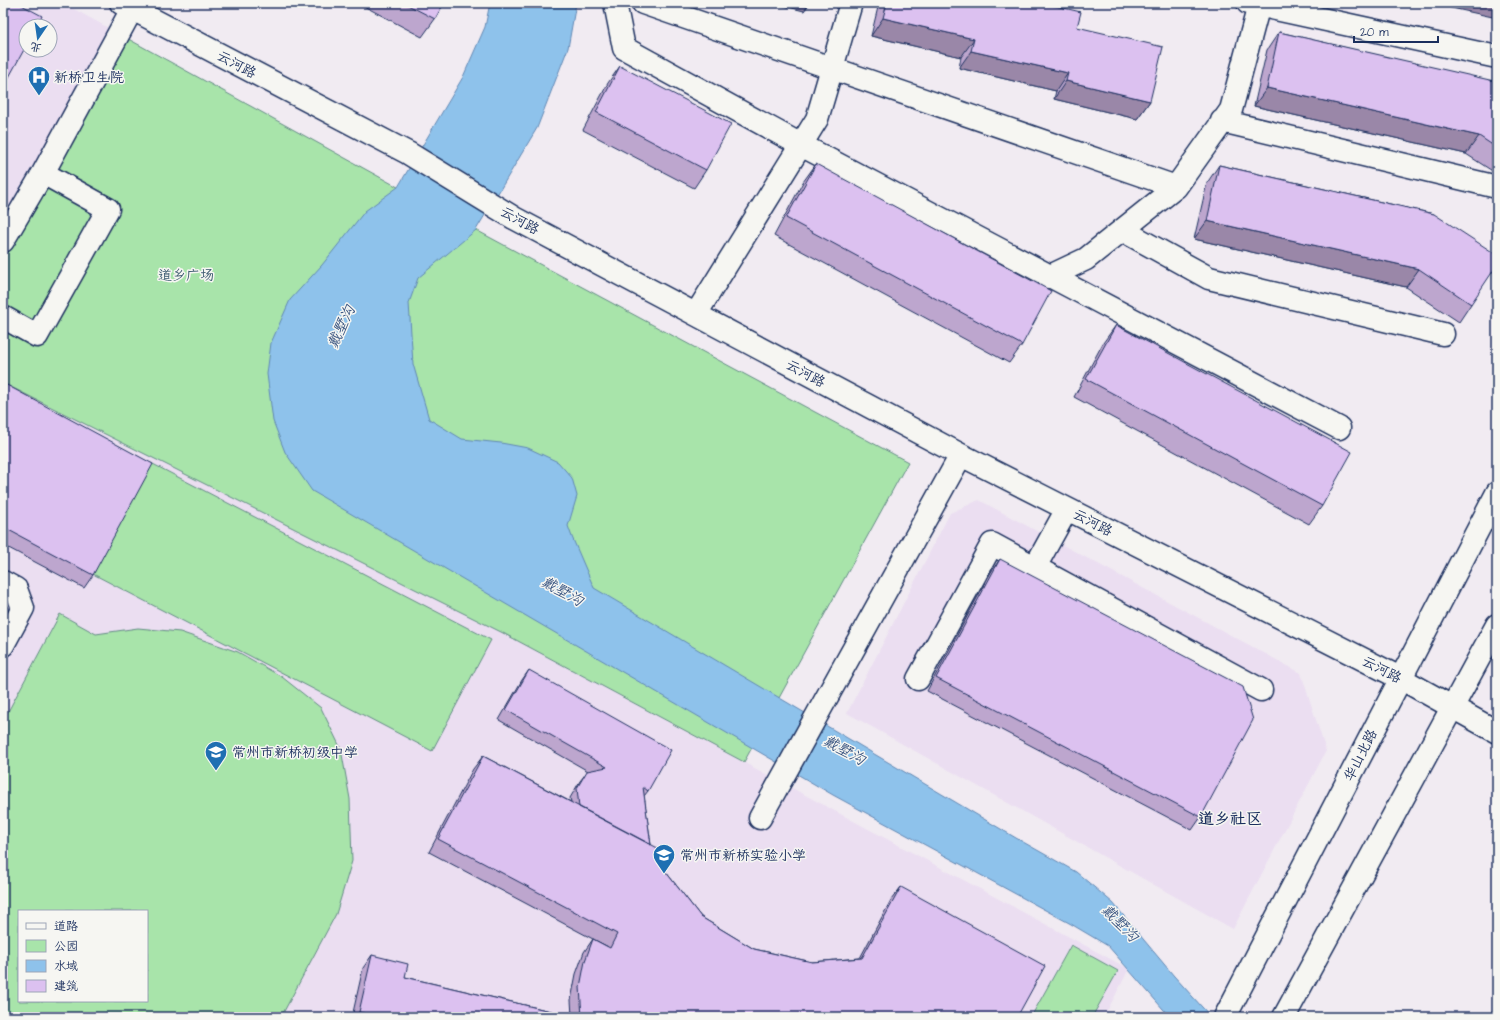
<svg xmlns="http://www.w3.org/2000/svg" width="1500" height="1020" viewBox="0 0 1500 1020" font-family="'Architects Daughter','LXGW WenKai TC',sans-serif">
  <style>
    .built { fill: #ebdef1; fill-rule: evenodd }
    .green { fill: #a8e4aa; stroke: #628a84; fill-rule: evenodd }
    .water { fill: #8ec2eb; stroke: #6087b3 }
    .lines { fill: none; stroke-linecap: round; stroke-linejoin: round }
    .minor-casing { stroke: #1b2f5e; stroke-width: 25 }
    .major-casing { stroke: #1b2f5e; stroke-width: 25 }
    .minor { stroke: #f6f6f2; stroke-width: 22 }
    .major { stroke: #f6f6f2; stroke-width: 22 }
    .wall { fill: #bda6ce; stroke: #1b2f5e }
    .shaded-wall { fill: #9a87a8; stroke: #1b2f5e }
    .building { fill: #dcc1f0; stroke: #1b2f5e }
    .labels { text-anchor: middle; stroke-width: 3; stroke-linejoin: round; paint-order: stroke }
    .street-label { font-size: 14px; fill: #1b2f5e; stroke: #f6f6f2 }
    .poi-label { font-size: 14px; fill: #1b2f5e; stroke: #f6f6f2; text-anchor: start }
    .park-label { font-size: 14px; fill: #3e5c71; stroke: #f6f6f2 }
    .water-label { font-size: 15px; font-style: italic; fill: #385481; stroke: #f6f6f2 }
    .quarter-label { font-size: 16px; font-weight: bold; fill: #1b2f5e; stroke: #f6f6f2 }
  </style>
  <rect width="100%" height="100%" fill="#f1ebf2"/>
  <filter id="ink" filterUnits="userSpaceOnUse"><feTurbulence type="fractalNoise" baseFrequency=".025" numOctaves="2"/><feDisplacementMap in="SourceGraphic" scale="8" xChannelSelector="R" yChannelSelector="G"/><feConvolveMatrix kernelMatrix="1 2 1 2 8 2 1 2 1" color-interpolation-filters="sRGB"/></filter>
  <g filter="url(#ink)">
    <path class="built" d="M3 3H63L112 30 3 227ZM26 26H50V50H26Z
      M3 383 503 633 1129 969 1104 1017H3ZM19 911H147V1001H19Z
      M979 500 1301 673 1326 751 1233 929 847 713 950 513Z"/>
    <path class="green" d="M112 30 476 230 908 462 744 762 503 633 3 383V227Z
      M151 463 491 640 432 751 93 574Z
      M60 614 96 634 138 628 180 632 238 652 282 677 321 708 341 749 350 799 352 861 336 914 281 1017H3V721ZM19 911H147V1001H19Z
      M1071 945 1118 971 1092 1017H1031Z"/>
    <path class="water" d="M490 3H576L568 48 537 128 476 230 418 278 409 303 413 364 429 419 462 439 501 443 528 448 558 462 572 478 577 496 568 526 572 537 594 588 1016 838 1076 872 1113 903 1174 976 1211 1017H1170L1108 946 1071 924 833 795 312 491 285 452 273 421 267 374 271 343 290 300 322 265 365 211 398 187 463 77 485 27Z"/>
    <g class="lines">
      <g class="minor-casing">
        <path id="minor" d="M121 3 408 153 514 218 961 455 1400 678 1497 732
          M615 3 624 48 801 145 1339 428
          M643 3 1176 187
          M1248 3 1497 57
          M1222 121 1497 187
          M1122 230 1209 278 1443 334
          M3 241 43 173 132 9
          M1048 277 1086 259 1176 187 1231 110 1259 5
          M696 314 817 119 851 3
          M3 317 37 336 108 209 43 173
          M1035 567 1067 509
          M3 582 16 589 23 608 3 645
          M918 679 992 544 1261 690
          M760 818 961 455"/>
      </g>
      <g class="major-casing">
        <path id="major" d="M1225 1017 1497 493
          M1284 1017 1497 625"/>
      </g>
      <use href="#minor" class="minor"/>
      <use href="#major" class="major"/>
    </g>
    <path class="wall" d="M358 3H444L435 19 422 37Z
      M879 3H1042L1077 27 1150 101 1137 119 1054 99 1056 91 959 68 961 57 871 36Z
      M1279 32 1497 83V174L1466 154 1254 106 1267 50Z
      M620 66 706 170 694 188 583 130 608 83Z
      M816 164 1022 345 1009 363 774 236 803 182Z
      M1219 165 1434 214 1471 304 1459 322 1406 287 1194 239 1207 183Z
      M1116 325 1322 506 1309 524 1074 397 1103 343Z
      M3 383 93 575 84 588 3 545Z
      M1000 559 1201 817 1192 830 927 691 991 572Z
      M529 670 648 791 644 796 651 845 662 867 701 917 754 949 812 962 860 958 891 900 901 887 1017 1017H352L363 968 372 955 405 977 572 1016 571 1000 576 974 584 952 593 939 608 947 429 852 473 769 483 756 571 802 570 798 580 781 588 771 499 720 522 680Z"/>
    <path class="shaded-wall" d="M772 3H810L804 11Z
      M1429 3H1497V18Z
      M883 18 974 39 961 57 871 36Z
      M971 51 1068 73 1056 91 959 68Z
      M1066 81 1150 101 1137 119 1054 99Z
      M1267 88 1479 136 1466 154 1254 106Z
      M1207 221 1419 269 1406 287 1194 239Z
      M359 1012 380 1017H355Z"/>
    <path class="building" d="M3 3H18L42 16 37 26H26V46L3 88Z
      M404 3H444L435 19Z
      M887 3H1042L1081 12 1077 27 1163 47 1150 101 1066 81 1068 73 971 51 974 39 883 18Z
      M1279 32 1494 81 1497 83V148L1479 136 1267 88Z
      M620 66 731 124 706 170 596 112Z
      M816 164 1051 291 1022 345 786 218Z
      M1219 165 1434 214 1497 255V265L1471 304 1419 269 1207 221Z
      M1116 325 1352 452 1322 506 1086 379Z
      M3 383 153 464 93 575 3 527Z
      M1000 559 1243 687 1253 720 1201 817 936 678Z
      M529 670 671 750 648 791 643 787 651 845 579 807 577 788 587 771 607 767 506 710Z
      M483 756 669 854 662 867 701 917 754 949 812 962 862 958 901 887 1045 966 1017 1017H582L580 987 585 961 593 939 610 948 617 934 438 839Z
      M372 955 408 964 405 977 576 1017H380L359 1012Z"/>
  </g>
  <defs>
    <g id="hospital-pin" transform="scale(1.15)"><path d="M0 17L-7.5 6A9.5 9.5 0 1 1 7.5 6Z" fill="#1f6fb2" stroke="#f6f6f2"/><path d="M-5-5h3v3.5h4V-5h3V5h-3V1.5h-4V5h-3Z" fill="#fff"/></g>
    <g id="school-pin" transform="scale(1.15)"><path d="M0 17L-7.5 6A9.5 9.5 0 1 1 7.5 6Z" fill="#1f6fb2" stroke="#f6f6f2"/><path d="M0-5L7-2L0 1L-7-2ZM-4 1L0 2.5L4 1V4Q0 6-4 4Z" fill="#fff"/></g>
  </defs>
  <g fill-rule="evenodd">
    <use href="#hospital-pin" x="39" y="77"/>
    <use href="#school-pin" x="216" y="752"/>
    <use href="#school-pin" x="664" y="855"/>
  </g>
  <g class="labels">
    <g class="street-label">
      <text transform="translate(237 64) rotate(28)" y="5">云河路</text>
      <text transform="translate(520 220) rotate(29)" y="5">云河路</text>
      <text transform="translate(806 373) rotate(28)" y="5">云河路</text>
      <text transform="translate(1093 522) rotate(27)" y="5">云河路</text>
      <text transform="translate(1382 669) rotate(27)" y="5">云河路</text>
      <text transform="translate(1360 755) rotate(-63)" y="5">华山北路</text>
    </g>
    <g class="poi-label">
      <text x="54" y="82">新桥卫生院</text>
      <text x="232" y="757">常州市新桥初级中学</text>
      <text x="680" y="860">常州市新桥实验小学</text>
    </g>
    <g class="park-label">
      <text x="186" y="280">道乡广场</text>
    </g>
    <g class="water-label">
      <text transform="translate(341 327) rotate(-65)" y="5">戴墅沟</text>
      <text transform="translate(562 591) rotate(29)" y="5">戴墅沟</text>
      <text transform="translate(844 750) rotate(29)" y="5">戴墅沟</text>
      <text transform="translate(1120 923) rotate(46)" y="5">戴墅沟</text>
    </g>
    <g class="quarter-label">
      <text x="1230" y="824">道乡社区</text>
    </g>
  </g>
  <rect width="1500" height="1020" fill="none" stroke="#f6f6f2" stroke-width="16"/>
  <rect x="8" y="8" width="1484" height="1004" fill="none" stroke="#1b2f5e" stroke-width="1.5" filter="url(#ink)"/>
  <rect x="18" y="910" width="130" height="92" fill="#f6f6f2" stroke="#9ea6b7"/>
  <rect x="26" y="923" width="20" height="6" fill="#f6f6f2" stroke="#9ea6b7"/>
  <text x="54" y="930" font-size="12" fill="#1b2f5e">道路</text>
  <rect x="26" y="940" width="20" height="12" fill="#a8e4aa" stroke="#9ea6b7"/>
  <text x="54" y="950" font-size="12" fill="#1b2f5e">公园</text>
  <rect x="26" y="960" width="20" height="12" fill="#8ec2eb" stroke="#9ea6b7"/>
  <text x="54" y="970" font-size="12" fill="#1b2f5e">水域</text>
  <rect x="26" y="980" width="20" height="12" fill="#dcc1f0" stroke="#9ea6b7"/>
  <text x="54" y="990" font-size="12" fill="#1b2f5e">建筑</text>
  <g transform="translate(38 38) rotate(193)"><circle r="19" fill="#f6f6f2" stroke="#9ea6b7"/>
  <path d="M0-3L7 15L0 10L-7 15Z" fill="#1f6fb2"/>
  <text y="-6" font-size="11" font-weight="bold" text-anchor="middle" fill="#1b2f5e">北</text>
  </g>
  <path d="M1354 36v6h84v-6" fill="none" stroke="#1b2f5e" stroke-width="2"/>
  <text x="1360" y="36" font-size="12" fill="#1b2f5e" stroke="#f6f6f2" stroke-width="3" paint-order="stroke">20 m</text>
</svg>
